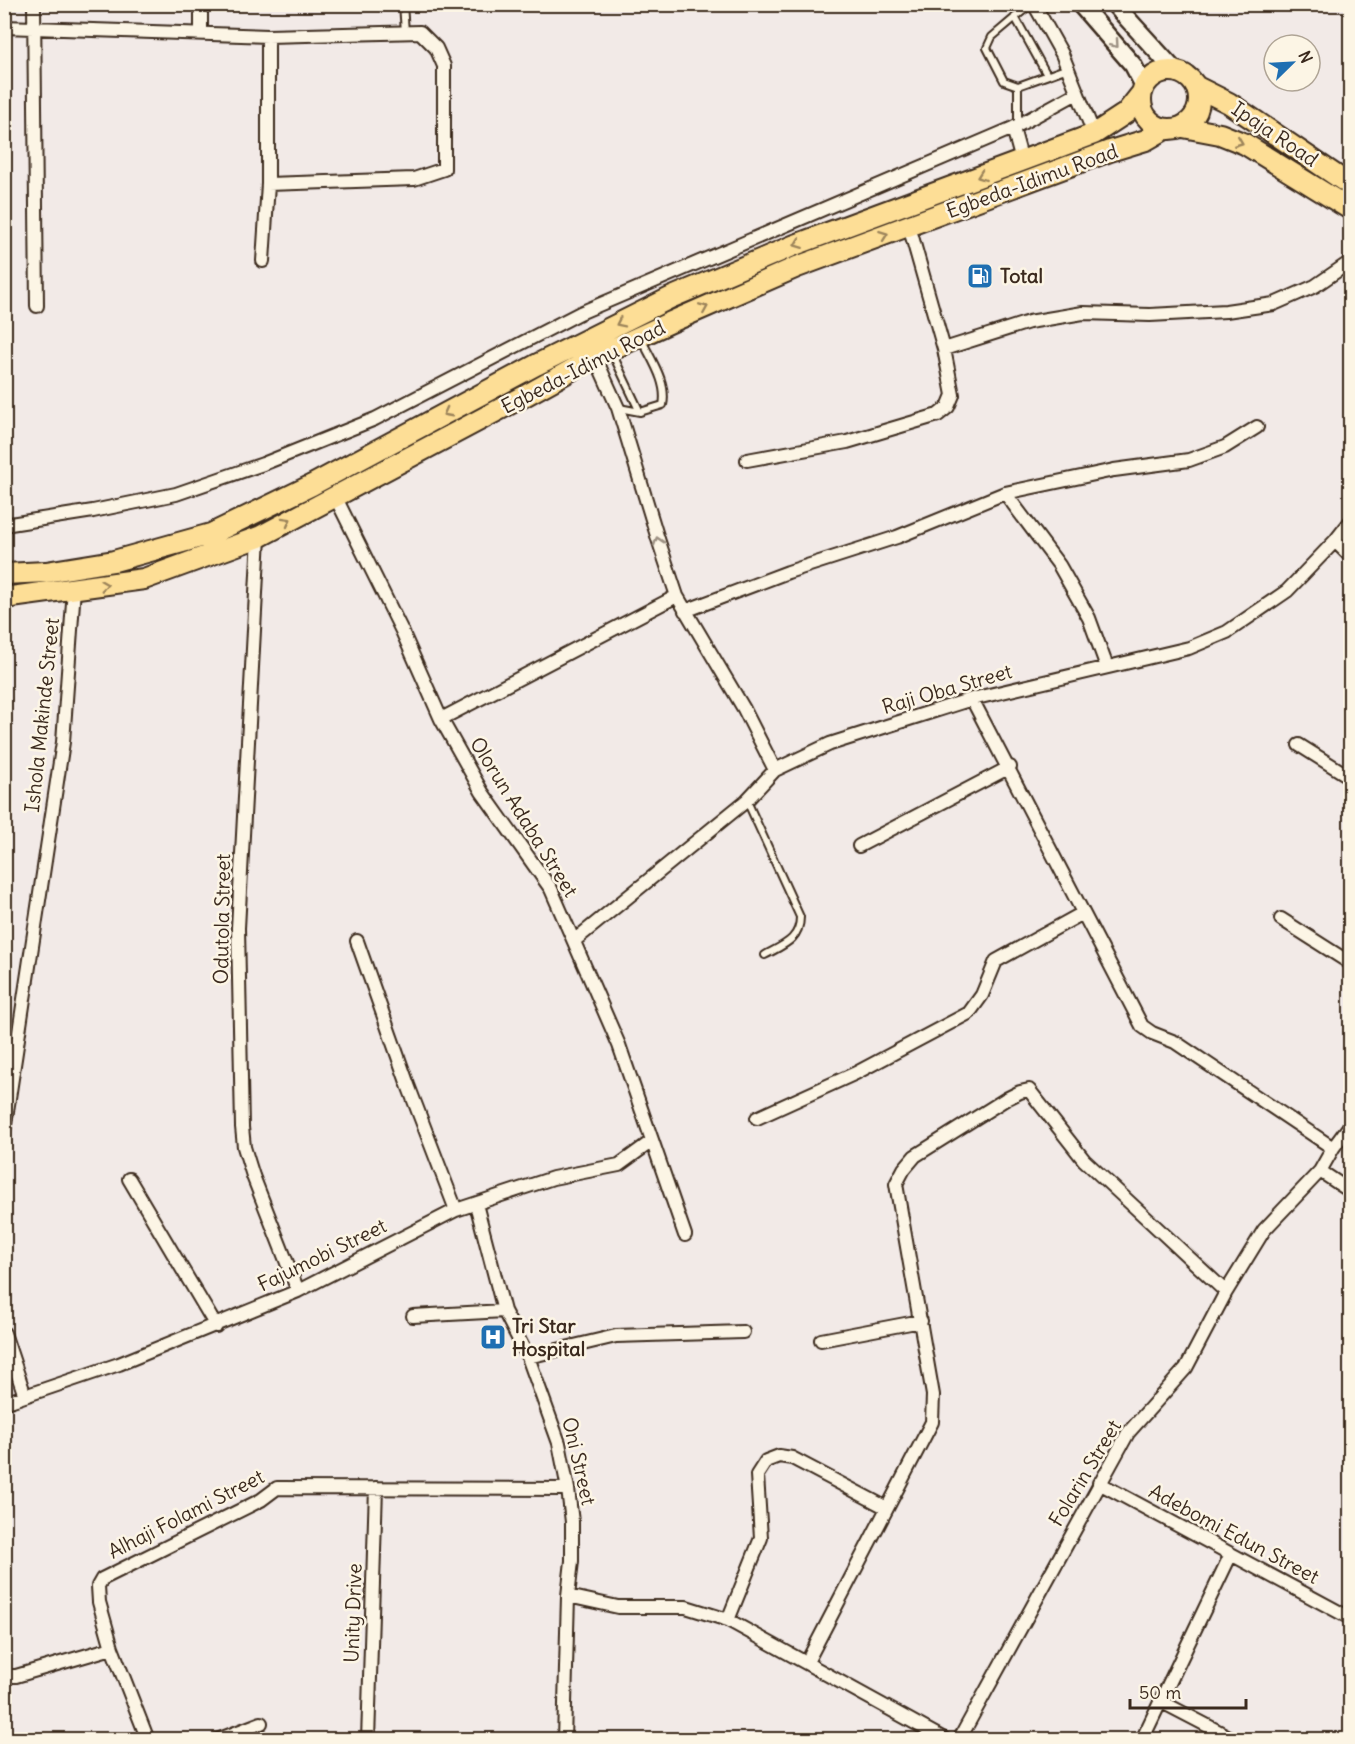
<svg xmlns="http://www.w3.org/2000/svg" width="1355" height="1744" viewBox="0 0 1355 1744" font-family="Delius,sans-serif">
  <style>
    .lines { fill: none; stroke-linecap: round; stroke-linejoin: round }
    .lane-casing { stroke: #3b2a1e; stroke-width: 10 }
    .street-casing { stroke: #3b2a1e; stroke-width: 16 }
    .secondary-casing { stroke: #3b2a1e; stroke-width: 21 }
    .primary-casing { stroke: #3b2a1e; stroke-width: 24 }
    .lane { stroke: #fcf5e5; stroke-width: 6 }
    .street { stroke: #fcf5e5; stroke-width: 12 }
    .secondary { stroke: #fcf5e5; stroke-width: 16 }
    .primary { stroke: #fdde96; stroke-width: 20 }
    .oneway { stroke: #9c9082 }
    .oneway2 { stroke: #9c845a }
    .labels { text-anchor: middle; stroke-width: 5; stroke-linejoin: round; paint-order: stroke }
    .street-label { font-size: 20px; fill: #3b2a1e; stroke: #fcf5e5 }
    .poi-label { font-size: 20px; font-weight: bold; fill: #3b2a1e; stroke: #fcf5e5; text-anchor: start }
  </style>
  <rect width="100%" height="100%" fill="#f2eae7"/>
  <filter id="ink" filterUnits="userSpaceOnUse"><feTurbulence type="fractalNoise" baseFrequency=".0167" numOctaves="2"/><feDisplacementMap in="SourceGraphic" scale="12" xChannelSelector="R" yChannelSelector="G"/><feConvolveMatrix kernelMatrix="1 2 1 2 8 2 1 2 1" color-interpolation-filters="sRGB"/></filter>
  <g filter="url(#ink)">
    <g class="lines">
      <g class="lane-casing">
        <path id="lane" d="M403 4 405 32
          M1031 4 992 37 987 48 1004 81 1018 86 1068 68
          M1015 17 1047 75
          M1018 125V86
          M612 353 640 412
          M619 408 640 412 663 405C668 382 650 358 641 338
          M747 801 800 917C800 940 783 945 765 955"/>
      </g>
      <g class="street-casing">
        <path id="street" d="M34 4 37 306
          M1034 4 1062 54 1094 134
          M4 27 268 36 420 32 436 48 444 66V169L414 179 268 184
          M201 34V4
          M1013 128 1022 161
          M263 261 268 184V36
          M944 349 1029 322 1083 313 1150 315 1226 311 1274 304 1315 286 1350 262
          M595 357 618 408 658 539 677 596 744 709 775 770
          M747 460 847 442 938 415 948 407 953 395 944 349 909 226
          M1005 493 1059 565 1089 618 1107 667
          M335 496 402 631 441 719 482 792 551 889 619 1045 685 1235
          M4 525 93 511 176 494 263 464 375 419 580 313 1013 128 1077 93
          M259 537 238 928 242 1127 244 1147 253 1176 298 1291
          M1335 541 1350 556
          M685 611 788 572 897 537 1005 493 1114 470 1189 460 1225 447 1257 427
          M972 699 1142 1026 1152 1033 1175 1042 1333 1148
          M441 719 677 596
          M1299 745 1350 777
          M859 846 1010 767
          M1281 919 1350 963
          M575 940 746 801 775 770 830 744 972 699 1189 648 1227 632 1287 591 1335 541 1350 522
          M357 941 408 1085 456 1210
          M757 1118 856 1073 969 1013 982 995 996 961 1083 913
          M4 1131 63 742 74 588
          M1320 1171 1350 1191
          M129 1179 216 1326
          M476 1204 504 1311 528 1357 559 1443 568 1489 572 1522V1561L568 1596 564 1740
          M413 1316 504 1311
          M4 1333 25 1396
          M821 1340 921 1321
          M528 1357 616 1336 743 1332
          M4 1403 119 1364 298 1291 456 1210 553 1178 619 1165 652 1141
          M1099 1483 1350 1618
          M568 1596 618 1607H686L728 1620 946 1740
          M728 1620 761 1538 757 1475 766 1461 779 1456 792 1458 887 1508
          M807 1662 932 1422 933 1395 896 1184 904 1169 915 1156 1006 1099 1020 1092 1029 1090 1084 1160 1226 1292
          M4 1676H16L112 1648
          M1160 1701 1235 1740
          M148 1740 112 1648 99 1602 98 1586 102 1579 261 1500 277 1488 568 1489
          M217 1740 261 1723
          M368 1740 376 1488
          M959 1740 1128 1433 1186 1368 1226 1292 1264 1230 1320 1171 1333 1148 1350 1125
          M1142 1740 1231 1554"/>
      </g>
      <g class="secondary-casing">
        <path id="secondary" d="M1080 4 1133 65 1144 86
          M1114 4 1175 71"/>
      </g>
      <g class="primary-casing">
        <path id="primary" d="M1141 100a29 29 0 1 1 58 0a29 29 0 1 1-58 0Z
          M1197 87 1229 103 1350 185
          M1183 127 1220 134 1245 144 1350 209
          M4 574 46 572 114 561 211 534 312 485 536 365 670 298 795 245 1094 134 1126 113 1141 94
          M4 598 144 579 259 537 521 398 595 357 671 322 797 267 1110 151 1146 140 1165 129"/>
      </g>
      <use href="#lane" class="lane"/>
      <use href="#street" class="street"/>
      <use href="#secondary" class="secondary"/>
      <use href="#primary" class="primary"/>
    </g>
    <defs><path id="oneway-chevron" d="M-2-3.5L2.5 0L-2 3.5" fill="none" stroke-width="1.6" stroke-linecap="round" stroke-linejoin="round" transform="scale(1.5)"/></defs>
    <g class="oneway">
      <use href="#oneway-chevron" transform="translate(1115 44) rotate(49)"/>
      <use href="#oneway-chevron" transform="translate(658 541) rotate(-108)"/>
    </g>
    <g class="oneway2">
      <use href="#oneway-chevron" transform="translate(1239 142) rotate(22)"/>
      <use href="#oneway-chevron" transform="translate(981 176) rotate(160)"/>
      <use href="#oneway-chevron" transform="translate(884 235) rotate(-20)"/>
      <use href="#oneway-chevron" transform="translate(798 244) rotate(159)"/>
      <use href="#oneway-chevron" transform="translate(704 308) rotate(-23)"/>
      <use href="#oneway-chevron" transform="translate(620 323) rotate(154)"/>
      <use href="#oneway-chevron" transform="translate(447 413) rotate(152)"/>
      <use href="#oneway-chevron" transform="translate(287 521) rotate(-29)"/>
      <use href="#oneway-chevron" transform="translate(104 585) rotate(-8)"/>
    </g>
  </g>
  <defs>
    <g id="fuel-square" transform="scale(1.35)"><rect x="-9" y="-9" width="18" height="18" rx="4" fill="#1f6fb2" stroke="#fcf5e5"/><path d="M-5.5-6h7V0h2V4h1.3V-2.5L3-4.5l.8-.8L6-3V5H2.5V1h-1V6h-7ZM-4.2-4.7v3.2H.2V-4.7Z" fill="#fff"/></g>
    <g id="hospital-square" transform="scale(1.35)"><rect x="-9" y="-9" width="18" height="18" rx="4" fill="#1f6fb2" stroke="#fcf5e5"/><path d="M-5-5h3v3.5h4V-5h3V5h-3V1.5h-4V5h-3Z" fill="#fff"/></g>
  </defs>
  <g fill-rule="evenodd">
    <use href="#fuel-square" x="980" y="276"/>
    <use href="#hospital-square" x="493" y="1337"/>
  </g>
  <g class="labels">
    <g class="street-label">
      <text transform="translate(1275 134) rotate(34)" y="7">Ipaja Road</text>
      <text transform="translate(1032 181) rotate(-20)" y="7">Egbeda-Idimu Road</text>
      <text transform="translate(583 367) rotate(-27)" y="7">Egbeda-Idimu Road</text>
      <text transform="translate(947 689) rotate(-16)" y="7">Raji Oba Street</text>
      <text transform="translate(42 715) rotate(-84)" y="7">Ishola Makinde Street</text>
      <text transform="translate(524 817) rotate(58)" y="7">Olorun Adaba Street</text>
      <text transform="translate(222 919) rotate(-89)" y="7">Odutola Street</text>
      <text transform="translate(322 1255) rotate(-26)" y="7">Fajumobi Street</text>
      <text transform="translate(579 1461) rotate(77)" y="7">Oni Street</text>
      <text transform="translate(1085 1473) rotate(-59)" y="7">Folarin Street</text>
      <text transform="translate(186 1514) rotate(-27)" y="7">Alhaji Folami Street</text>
      <text transform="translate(1234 1534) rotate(28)" y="7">Adebomi Edun Street</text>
      <text transform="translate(353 1613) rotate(-88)" y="7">Unity Drive</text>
    </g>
    <g class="poi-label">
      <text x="1000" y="283">Total</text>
      <text x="512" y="1333">Tri Star<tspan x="512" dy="23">Hospital</tspan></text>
    </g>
  </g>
  <rect width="1355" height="1744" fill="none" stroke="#fcf5e5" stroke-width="24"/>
  <rect x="12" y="12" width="1331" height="1720" fill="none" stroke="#3b2a1e" stroke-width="2" filter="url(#ink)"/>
  <g transform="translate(1292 63) rotate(66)"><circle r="28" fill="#fcf5e5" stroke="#afa495" stroke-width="1.5"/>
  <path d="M0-4.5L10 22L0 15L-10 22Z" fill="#1f6fb2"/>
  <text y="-9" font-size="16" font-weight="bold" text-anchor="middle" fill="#3b2a1e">N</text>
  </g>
  <path d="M1130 1699v9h116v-9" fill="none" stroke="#3b2a1e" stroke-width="3"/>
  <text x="1139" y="1699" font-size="18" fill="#3b2a1e" stroke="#fcf5e5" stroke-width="4.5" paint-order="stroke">50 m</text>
</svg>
